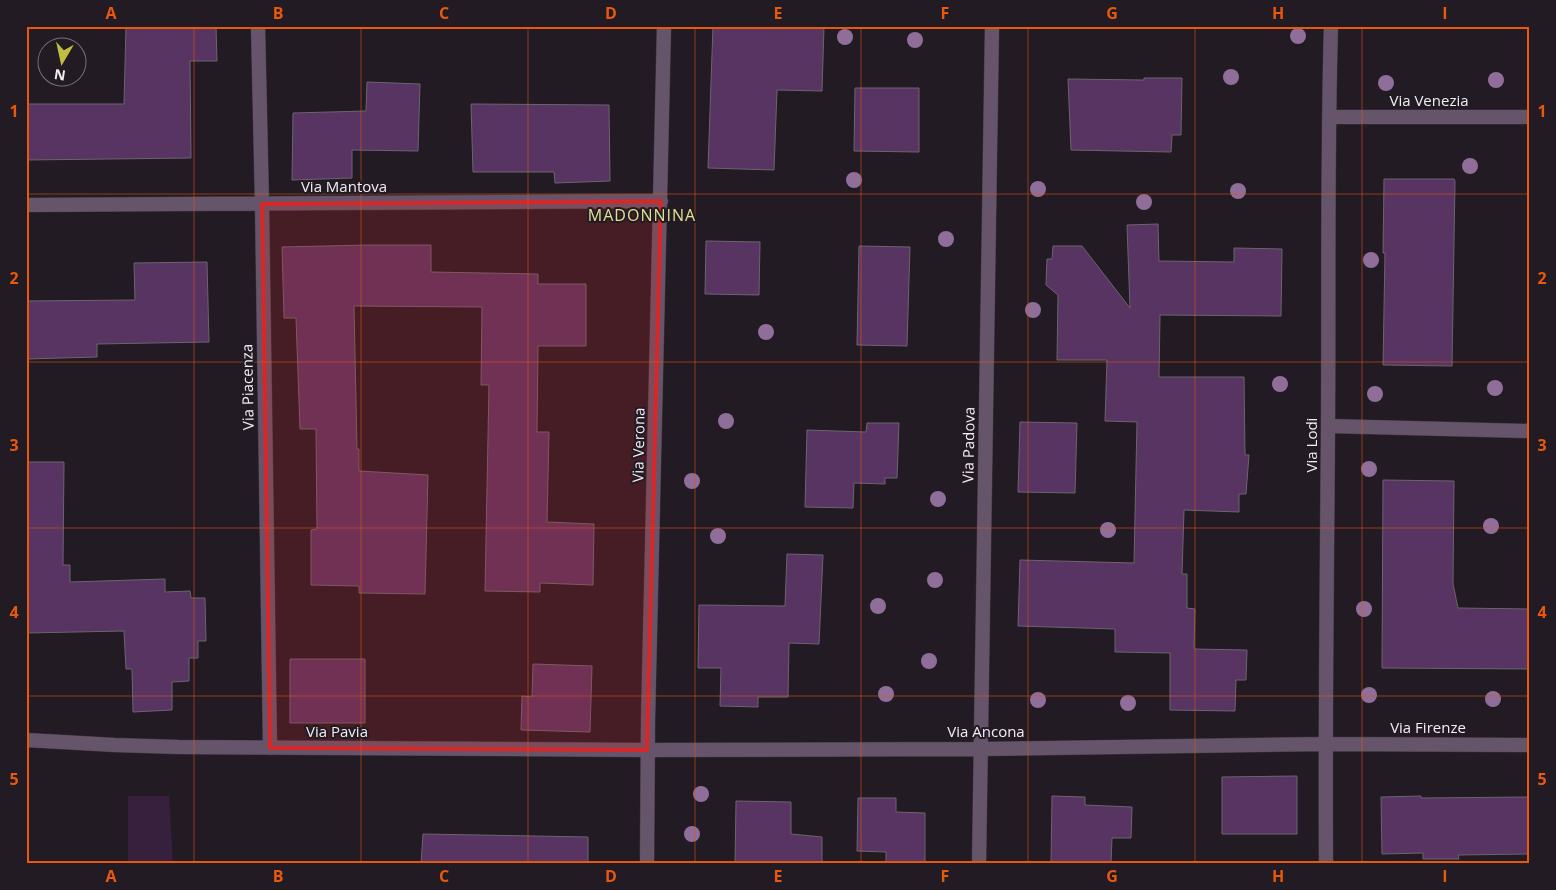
<svg xmlns="http://www.w3.org/2000/svg" width="1556" height="890" viewBox="0 0 1556 890" font-family="'Open Sans',sans-serif">
  <style>
    .green { fill: #36203d }
    .building { fill: #573461; stroke: #6c646f }
    .lines { fill: none; stroke-linecap: round; stroke-linejoin: round }
    .minor-casing { stroke: #3f3841; stroke-width: 15 }
    .minor { stroke: #66556a; stroke-width: 14 }
    .tree { fill: #906e9a }
    .marked { fill: #d62828; fill-opacity: 0.2; stroke: #d62828; stroke-width: 4; stroke-linejoin: round }
    .grid { fill: none; stroke: #e8590c; stroke-width: 1; stroke-opacity: 0.55 }
    .labels { text-anchor: middle; stroke-width: 4; stroke-linejoin: round; paint-order: stroke }
    .street-label { font-size: 15px; fill: #f2edf3; stroke: #221b24 }
    .neighbourhood-label { font-size: 16px; letter-spacing: 1px; fill: #e0e192; stroke: #221b24 }
    .neatline { fill: none; stroke: #e8590c; stroke-width: 2 }
    .grid-label { font-size: 16px; text-anchor: middle; font-weight: bold; fill: #e8590c }
  </style>
  <rect width="100%" height="100%" fill="#221b24"/>
  <path class="green" d="M128 796H169L173 864H128Z"/>
  <path class="building" d="M126 26H216L217 61H190L191 158 26 160V104H124Z
    M713 26H824L822 91 777 90 774 170 708 168Z
    M1144 78H1182L1181 135H1172L1171 152 1071 150 1068 79 1144 80Z
    M367 82 420 84 418 151 352 150V178L292 180 293 113 366 111Z
    M855 88H919V152L854 151Z
    M471 104 609 105 610 181 555 183 554 172H473Z
    M1384 179H1454L1455 181 1452 366 1383 365 1385 253H1383Z
    M1158 224 1159 261 1234 262V248L1282 249 1281 316 1160 315 1159 377H1244L1245 455H1249L1246 494H1239V512L1184 510 1182 574H1187V608L1195 609 1194 649 1247 650 1246 680H1236L1235 711 1170 710V653L1115 652V629L1018 626 1020 560 1134 563 1137 422 1105 421 1107 360H1057L1058 295 1046 285 1047 259H1052L1053 246H1082L1130 308 1127 225Z
    M706 241 760 242 759 295 705 294Z
    M368 245H431V272L538 274V284H586V346H538L537 432H549L547 522 594 524 593 585 540 583V592L485 591 489 385H481L482 307 354 306 357 449H359V471L428 475 425 594 359 593V586L311 585V530L317 529 316 429H300L296 318H284L282 247Z
    M859 246 910 247 907 346 857 345Z
    M207 262 209 342 97 344V357L26 359V301L135 300 134 263Z
    M1020 422 1077 423 1075 493 1018 492Z
    M867 423H899L897 478H885V484L854 483 853 508 805 507 807 430 866 432Z
    M26 462H64L63 565H70V582L165 579V592L190 591 191 598H205L206 641H198V658H189V681L172 682V710L133 712 132 669H126L124 631 26 633Z
    M1383 480 1454 481 1453 584 1458 608 1530 609V669L1382 668Z
    M787 554 823 555 819 644 789 643 788 697H758V707L720 706 721 668H698L699 605 785 606Z
    M290 659H365V723H290Z
    M533 664 592 666 590 732 521 730 522 696 532 697Z
    M1297 776V834H1222V777Z
    M1052 796 1085 797V805L1132 807 1131 838H1112L1111 864H1051Z
    M1421 796V798L1530 797V854L1458 855 1459 859H1423V853L1382 854 1381 797Z
    M858 798H896V812L925 813V864H886V852L857 851Z
    M736 801 791 802V834L822 837V864H735Z
    M423 834 588 837V864H421Z"/>
  <g class="lines">
    <g class="minor-casing">
      <path id="minor" d="M258 26 262 204 270 748
        M1329 117H1530
        M26 205 661 201
        M1328 426 1530 431
        M26 740 115 745 179 747 647 750 980 749 1325 744 1530 745
        M647 864 648 721 664 26
        M979 864 992 26
        M1326 864C1325 718 1327 572 1328 426 1329 293 1327 160 1331 26"/>
    </g>
    <use href="#minor" class="minor"/>
  </g>
  <g class="tree">
    <circle cx="1298" cy="36" r="8"/>
    <circle cx="845" cy="37" r="8"/>
    <circle cx="915" cy="40" r="8"/>
    <circle cx="1231" cy="77" r="8"/>
    <circle cx="1496" cy="80" r="8"/>
    <circle cx="1386" cy="83" r="8"/>
    <circle cx="1470" cy="166" r="8"/>
    <circle cx="854" cy="180" r="8"/>
    <circle cx="1038" cy="189" r="8"/>
    <circle cx="1238" cy="191" r="8"/>
    <circle cx="1144" cy="202" r="8"/>
    <circle cx="946" cy="239" r="8"/>
    <circle cx="1371" cy="260" r="8"/>
    <circle cx="1033" cy="310" r="8"/>
    <circle cx="766" cy="332" r="8"/>
    <circle cx="1280" cy="384" r="8"/>
    <circle cx="1495" cy="388" r="8"/>
    <circle cx="1375" cy="394" r="8"/>
    <circle cx="726" cy="421" r="8"/>
    <circle cx="1369" cy="469" r="8"/>
    <circle cx="692" cy="481" r="8"/>
    <circle cx="938" cy="499" r="8"/>
    <circle cx="1491" cy="526" r="8"/>
    <circle cx="1108" cy="530" r="8"/>
    <circle cx="718" cy="536" r="8"/>
    <circle cx="935" cy="580" r="8"/>
    <circle cx="878" cy="606" r="8"/>
    <circle cx="1364" cy="609" r="8"/>
    <circle cx="929" cy="661" r="8"/>
    <circle cx="886" cy="694" r="8"/>
    <circle cx="1369" cy="695" r="8"/>
    <circle cx="1493" cy="699" r="8"/>
    <circle cx="1038" cy="700" r="8"/>
    <circle cx="1128" cy="703" r="8"/>
    <circle cx="701" cy="794" r="8"/>
    <circle cx="692" cy="834" r="8"/>
  </g>
  <path class="marked" d="M661 201 647 750 270 748 262 204Z"/>
  <path class="grid" d="M194 26V864M361 26V864M528 26V864M695 26V864M861 26V864M1028 26V864M1195 26V864M1362 26V864M26 194H1530M26 362H1530M26 528H1530M26 696H1530"/>
  <g class="labels">
    <g class="street-label">
      <text x="1429" y="106">Via Venezia</text>
      <text x="344" y="192">Via Mantova</text>
      <text transform="translate(248 387) rotate(-91)" y="5">Via Piacenza</text>
      <text transform="translate(639 445) rotate(-89)" y="5">Via Verona</text>
      <text transform="translate(969 445) rotate(-89)" y="5">Via Padova</text>
      <text transform="translate(1312 445) rotate(-90)" y="5">Via Lodi</text>
      <text x="1428" y="733">Via Firenze</text>
      <text x="337" y="737">Via Pavia</text>
      <text x="986" y="737">Via Ancona</text>
    </g>
    <g class="neighbourhood-label">
      <text x="642" y="221">MADONNINA</text>
    </g>
  </g>
  <rect width="1556" height="890" fill="none" stroke="#221b24" stroke-width="55"/>
  <g transform="translate(62 62) rotate(189)"><circle r="24" fill="#221b24" stroke="#756f77"/>
  <path d="M0-4L9 19L0 12L-9 19Z" fill="#c0be41"/>
  <text y="-8" font-size="14" font-weight="bold" text-anchor="middle" fill="#f2edf3">N</text>
  </g>
  <rect x="28" y="28" width="1500" height="834" class="neatline"/>
  <g class="grid-label">
    <text x="111" y="19">A</text>
    <text x="278" y="19">B</text>
    <text x="444" y="19">C</text>
    <text x="611" y="19">D</text>
    <text x="778" y="19">E</text>
    <text x="945" y="19">F</text>
    <text x="1112" y="19">G</text>
    <text x="1278" y="19">H</text>
    <text x="1445" y="19">I</text>
    <text x="14" y="117">1</text>
    <text x="1542" y="117">1</text>
    <text x="14" y="284">2</text>
    <text x="1542" y="284">2</text>
    <text x="14" y="451">3</text>
    <text x="1542" y="451">3</text>
    <text x="14" y="618">4</text>
    <text x="1542" y="618">4</text>
    <text x="14" y="785">5</text>
    <text x="1542" y="785">5</text>
    <text x="111" y="882">A</text>
    <text x="278" y="882">B</text>
    <text x="444" y="882">C</text>
    <text x="611" y="882">D</text>
    <text x="778" y="882">E</text>
    <text x="945" y="882">F</text>
    <text x="1112" y="882">G</text>
    <text x="1278" y="882">H</text>
    <text x="1445" y="882">I</text>
  </g>
</svg>
